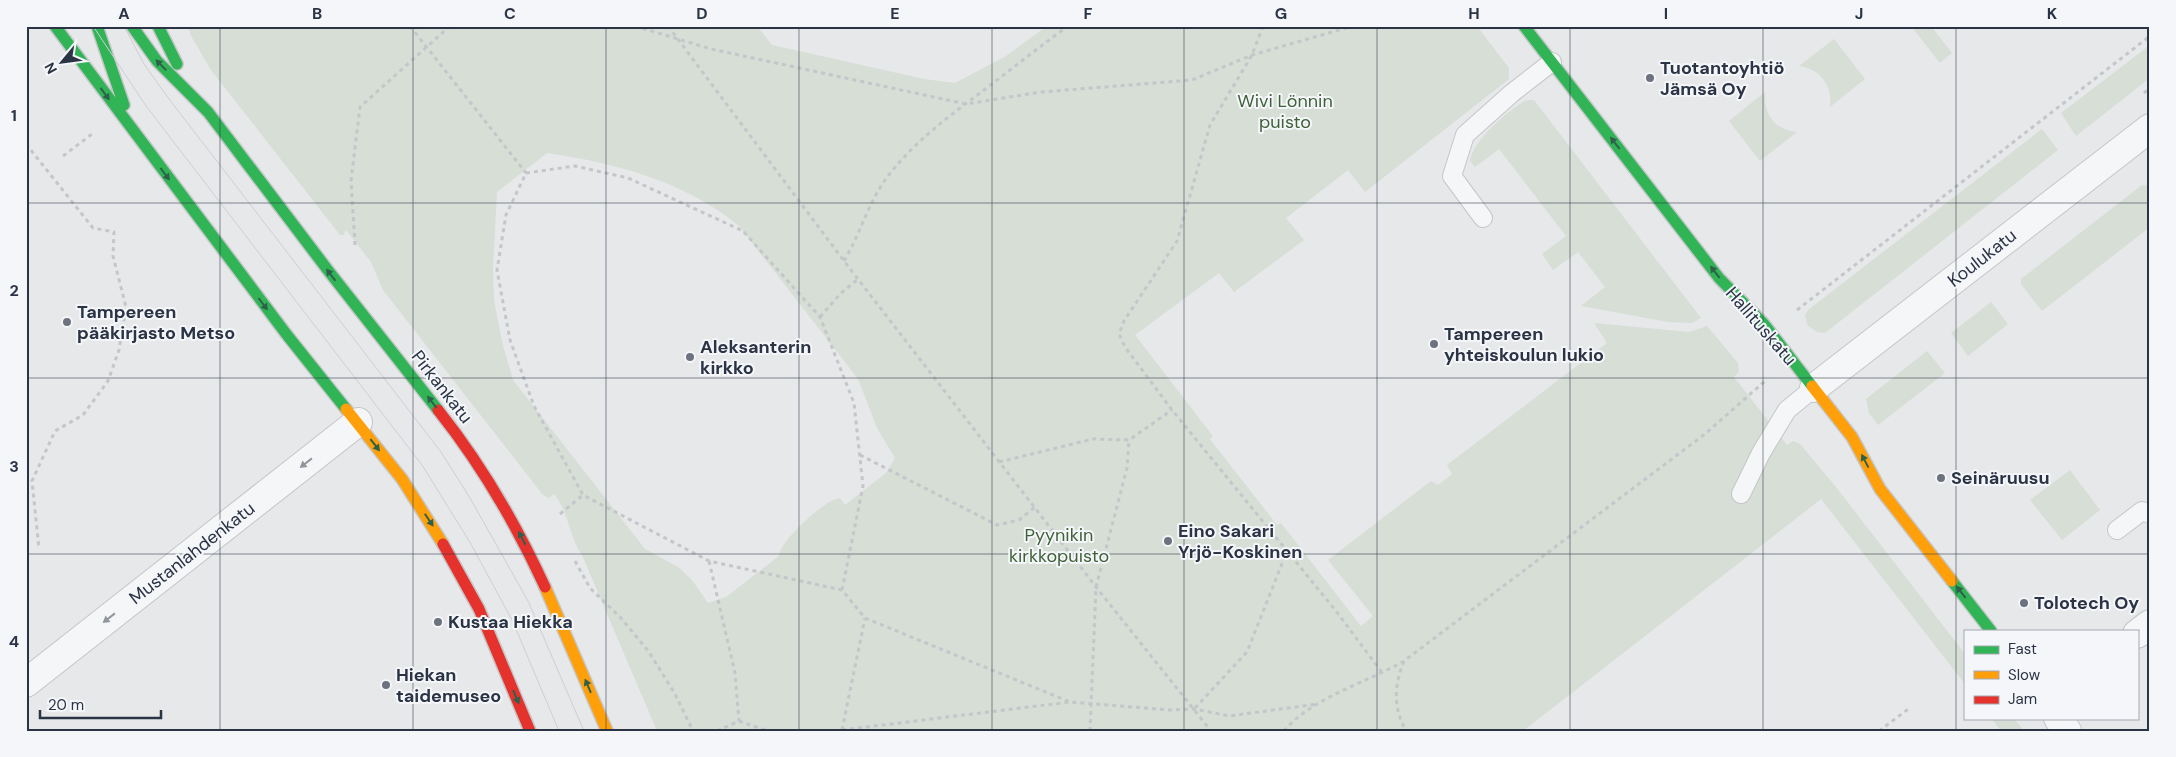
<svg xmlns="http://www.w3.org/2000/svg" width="2176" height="757" viewBox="0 0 2176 757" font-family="'DM Sans',sans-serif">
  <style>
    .green { fill: #d6ded6; fill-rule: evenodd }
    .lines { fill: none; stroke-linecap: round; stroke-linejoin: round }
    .lane-casing { stroke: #c4c6c8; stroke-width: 20 }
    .street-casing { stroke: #c4c6c8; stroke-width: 30 }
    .fast-casing { stroke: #c4c6c8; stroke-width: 14 }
    .slow-casing { stroke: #c4c6c8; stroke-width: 14 }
    .jam-casing { stroke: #c4c6c8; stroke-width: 14 }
    .path { stroke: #c5c6ca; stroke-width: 3; stroke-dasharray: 4 4; stroke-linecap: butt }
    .lane { stroke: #f5f6f7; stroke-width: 18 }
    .street { stroke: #f5f6f7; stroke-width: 28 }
    .fast { stroke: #30b455; stroke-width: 11 }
    .slow { stroke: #ff9f0a; stroke-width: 11 }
    .jam { stroke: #e5322d; stroke-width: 11 }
    .tram { stroke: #cecfd2; stroke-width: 1 }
    .oneway { fill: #2d614b }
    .oneway2 { fill: #90959e }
    .grid { fill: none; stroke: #2b3445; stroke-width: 1; stroke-opacity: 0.55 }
    .poi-dot { fill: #6c737f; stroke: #f4f6f9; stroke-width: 2 }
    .labels { text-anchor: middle; stroke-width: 4; stroke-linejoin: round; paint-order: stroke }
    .poi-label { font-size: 18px; font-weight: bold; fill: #2b3445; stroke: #f4f6f9; text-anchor: start }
    .park-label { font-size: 18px; fill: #3f6138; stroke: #f4f6f9 }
    .street-label { font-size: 18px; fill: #2b3445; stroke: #f4f6f9 }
    .neatline { fill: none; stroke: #2b3445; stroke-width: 2 }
    .grid-label { font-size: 16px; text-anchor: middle; font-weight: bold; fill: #2b3445 }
  </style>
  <rect width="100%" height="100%" fill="#e6e8ea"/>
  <path class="green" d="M188 26H757L772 45 924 79 955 83 1006 56 1047 26H1477L1509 68V79L1365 192 1348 170 1286 218 1304 240 1234 292 1219 273 1135 335 1213 436 1210 439 1277 525 1281 523 1361 626 1373 616 1328 560 1431 481 1438 485 1452 474 1447 465 1607 343 1594 323 1689 332 1707 326 1738 363 1739 372 1734 377 1787 445 1793 441 1800 444 1836 487 1965 654V684L1821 499 1523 731H657L582 555C569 537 569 512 554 494L549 498 543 495 383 290 371 262 346 230 343 235H340L211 70 191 36ZM547 153C615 163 685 181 739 226L858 379 877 428 895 458 886 473 845 505 840 498C826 498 778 543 779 556L726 597 708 603 692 580 678 567 645 549 513 380 502 342 494 300 493 269 497 192Z
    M1911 26H1931L1952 53 1940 63Z
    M1834 39 1865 79 1830 107C1833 85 1820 69 1799 66Z
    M2150 45V78L2076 136 2061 113Z
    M1765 92C1763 114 1775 130 1797 132L1760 161 1729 121Z
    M1527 100H1534L1701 318 1692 323 1668 322 1581 306 1605 287 1578 252 1553 270 1542 254 1566 236 1499 149 1475 167 1470 161C1472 141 1509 109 1527 100Z
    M2042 129 2058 150 1825 333 1817 332 1807 325 1805 315 1808 310Z
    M2142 185 2150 186V227L2042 311 2021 284V279Z
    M1991 302 2008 324 1968 356 1951 333Z
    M1927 351 1945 373 1878 425 1869 413 1866 399Z
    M2070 470 2100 510 2062 540 2030 500Z
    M1991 718H2014L2024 731H2001Z"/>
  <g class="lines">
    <g class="lane-casing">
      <path id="lane" d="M1483 218 1452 176 1465 135 1512 93 1552 62
        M1741 494 1761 453 1787 410 1814 388
        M2117 530 2142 511 2150 514"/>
    </g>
    <g class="street-casing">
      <path id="street" d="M1814 388 2150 128
        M2137 634 2150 624
        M26 683 358 422
        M2058 718 2067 731"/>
    </g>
    <g class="fast-casing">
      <path id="fast" d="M55 26 287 335 346 409
        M97 26 124 105
        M132 26 157 61 208 112 327 269 438 410
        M158 26 177 64
        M1524 26 1719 278 1764 324 1812 386
        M1952 581 1991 631"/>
    </g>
    <g class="slow-casing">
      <path id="slow" d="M1812 386 1852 437 1880 489 1952 581
        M346 409 402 479 443 544
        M545 587 607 731"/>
    </g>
    <g class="jam-casing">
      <path id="jam" d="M438 410C481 464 516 524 545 587
        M443 544 479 609 530 731"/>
    </g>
    <path class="path" d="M410 26 526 173
      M635 26 711 49 966 104 1041 92 1192 80 1252 55 1353 26
      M668 26 844 261 1096 587 1211 731
      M1263 26 1252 55 1210 125 1177 241 1124 321 1119 334 1125 347 1172 410 1336 611 1383 674
      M2144 93 2150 88
      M26 144 93 228 114 232 113 256 126 307 119 350 108 381 83 415 55 431 32 481 39 549
      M63 156 92 134
      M355 245 351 181 360 107 450 26
      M844 261C859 236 867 207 883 183 909 146 944 120 980 93 1009 71 1038 48 1068 26
      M1797 310 2150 36
      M820 317 840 294 858 279
      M860 455 997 525 1019 520 1035 507
      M999 462 1093 439 1129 440 1172 410
      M560 514 583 495
      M575 561 590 588 621 618 649 652 675 694 693 731
      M709 561 735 673 739 721
      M842 590 863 486 854 403 820 317 743 231 628 178 575 166 526 173 506 215 497 270 510 340 534 406 583 495 709 561 842 590 865 618 1070 702
      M1404 661C1394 686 1393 707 1406 731
      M1195 708 1247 652 1287 551
      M842 730 1070 702 1170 710 1195 709 1229 716 1318 704
      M842 730 865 618
      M717 731 739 721 768 731
      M1090 731 1096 587 1127 468 1129 440
      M1284 731C1311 698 1368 682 1404 661L1705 434 1765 381
      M1879 731 1911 707"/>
    <use href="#lane" class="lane"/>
    <use href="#street" class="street"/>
    <use href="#fast" class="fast"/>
    <use href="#slow" class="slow"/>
    <use href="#jam" class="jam"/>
    <path class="tram" d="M93 26 146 106 422 465 471 544 513 622 559 731
      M124 26 144 64 169 99 441 452 470 498 528 601 584 731"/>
  </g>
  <defs><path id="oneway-solid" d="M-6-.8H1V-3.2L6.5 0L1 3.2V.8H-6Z" transform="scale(1.25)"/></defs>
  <g class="oneway">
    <use href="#oneway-solid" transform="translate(161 65) rotate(-134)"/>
    <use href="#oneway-solid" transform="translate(105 94) rotate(54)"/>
    <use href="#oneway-solid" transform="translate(1615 143) rotate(-128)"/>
    <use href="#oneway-solid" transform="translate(165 174) rotate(53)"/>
    <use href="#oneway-solid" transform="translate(1715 272) rotate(-128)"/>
    <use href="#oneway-solid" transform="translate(331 275) rotate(-128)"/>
    <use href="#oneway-solid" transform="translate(263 304) rotate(53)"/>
    <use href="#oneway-solid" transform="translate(432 402) rotate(-128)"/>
    <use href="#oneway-solid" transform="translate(375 445) rotate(52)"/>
    <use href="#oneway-solid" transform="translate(1865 461) rotate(-118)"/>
    <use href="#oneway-solid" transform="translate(429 520) rotate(56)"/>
    <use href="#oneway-solid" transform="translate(522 538) rotate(-117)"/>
    <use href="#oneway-solid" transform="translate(1961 592) rotate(-128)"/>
    <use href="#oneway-solid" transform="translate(588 686) rotate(-113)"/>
    <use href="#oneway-solid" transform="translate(516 697) rotate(67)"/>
  </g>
  <g class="oneway2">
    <use href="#oneway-solid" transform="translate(306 463) rotate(142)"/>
    <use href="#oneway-solid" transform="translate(109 618) rotate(142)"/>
  </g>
  <path class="grid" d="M220 26V731M413 26V731M606 26V731M799 26V731M992 26V731M1184 26V731M1377 26V731M1570 26V731M1763 26V731M1956 26V731M26 203H2150M26 378H2150M26 554H2150"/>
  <g class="poi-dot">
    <circle cx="1650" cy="78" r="5"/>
    <circle cx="67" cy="322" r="5"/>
    <circle cx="1434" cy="344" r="5"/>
    <circle cx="690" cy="357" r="5"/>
    <circle cx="1941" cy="478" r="5"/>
    <circle cx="1168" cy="541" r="5"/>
    <circle cx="2024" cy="603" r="5"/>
    <circle cx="438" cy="622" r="5"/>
    <circle cx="386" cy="685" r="5"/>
  </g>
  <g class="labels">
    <g class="poi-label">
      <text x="1660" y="74">Tuotantoyhtiö<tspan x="1660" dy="21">Jämsä Oy</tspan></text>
      <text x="77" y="318">Tampereen<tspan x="77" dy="21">pääkirjasto Metso</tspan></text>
      <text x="1444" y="340">Tampereen<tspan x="1444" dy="21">yhteiskoulun lukio</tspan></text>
      <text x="700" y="353">Aleksanterin<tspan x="700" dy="21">kirkko</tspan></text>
      <text x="1951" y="484">Seinäruusu</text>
      <text x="1178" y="537">Eino Sakari<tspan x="1178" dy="21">Yrjö-Koskinen</tspan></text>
      <text x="2034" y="609">Tolotech Oy</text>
      <text x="448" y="628">Kustaa Hiekka</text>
      <text x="396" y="681">Hiekan<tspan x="396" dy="21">taidemuseo</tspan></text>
    </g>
    <g class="park-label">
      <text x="1285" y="107">Wivi Lönnin<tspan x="1285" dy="21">puisto</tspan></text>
      <text x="1059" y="541">Pyynikin<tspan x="1059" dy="21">kirkkopuisto</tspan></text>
    </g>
    <g class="street-label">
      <text transform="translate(1982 258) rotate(-38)" y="6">Koulukatu</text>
      <text transform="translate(1761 326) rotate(49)" y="6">Hallituskatu</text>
      <text transform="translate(442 387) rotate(52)" y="6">Pirkankatu</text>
      <text transform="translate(192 553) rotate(-38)" y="6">Mustanlahdenkatu</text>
    </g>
  </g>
  <rect width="2176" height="757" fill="none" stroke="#f4f6f9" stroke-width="55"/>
  <rect x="1964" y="630" width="175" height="90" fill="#f4f6f9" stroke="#a4a8b1"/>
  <rect x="1974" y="646" width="25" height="8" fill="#30b455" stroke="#a4a8b1"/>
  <text x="2008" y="654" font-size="15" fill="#2b3445">Fast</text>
  <rect x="1974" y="671" width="25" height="8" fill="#ff9f0a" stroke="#a4a8b1"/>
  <text x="2008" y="680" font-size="15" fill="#2b3445">Slow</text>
  <rect x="1974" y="696" width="25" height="8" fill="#e5322d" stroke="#a4a8b1"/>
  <text x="2008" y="704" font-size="15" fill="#2b3445">Jam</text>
  <g transform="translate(62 62) rotate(241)" stroke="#f4f6f9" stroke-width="4" paint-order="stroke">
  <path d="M0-4L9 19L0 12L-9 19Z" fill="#2b3445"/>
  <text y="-8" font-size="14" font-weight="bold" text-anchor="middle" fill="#2b3445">N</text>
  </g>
  <path d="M40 710v8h121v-8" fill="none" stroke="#2b3445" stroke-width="2.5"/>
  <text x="48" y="710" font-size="15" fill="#2b3445" stroke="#f4f6f9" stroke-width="4" paint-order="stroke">20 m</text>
  <rect x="28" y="28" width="2120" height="702" class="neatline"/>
  <g class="grid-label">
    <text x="124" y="19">A</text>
    <text x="317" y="19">B</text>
    <text x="510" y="19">C</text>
    <text x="702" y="19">D</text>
    <text x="895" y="19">E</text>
    <text x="1088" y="19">F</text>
    <text x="1281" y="19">G</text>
    <text x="1474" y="19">H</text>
    <text x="1666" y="19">I</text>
    <text x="1859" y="19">J</text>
    <text x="2052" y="19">K</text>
    <text x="14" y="121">1</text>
    <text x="14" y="296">2</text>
    <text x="14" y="472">3</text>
    <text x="14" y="647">4</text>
  </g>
</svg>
